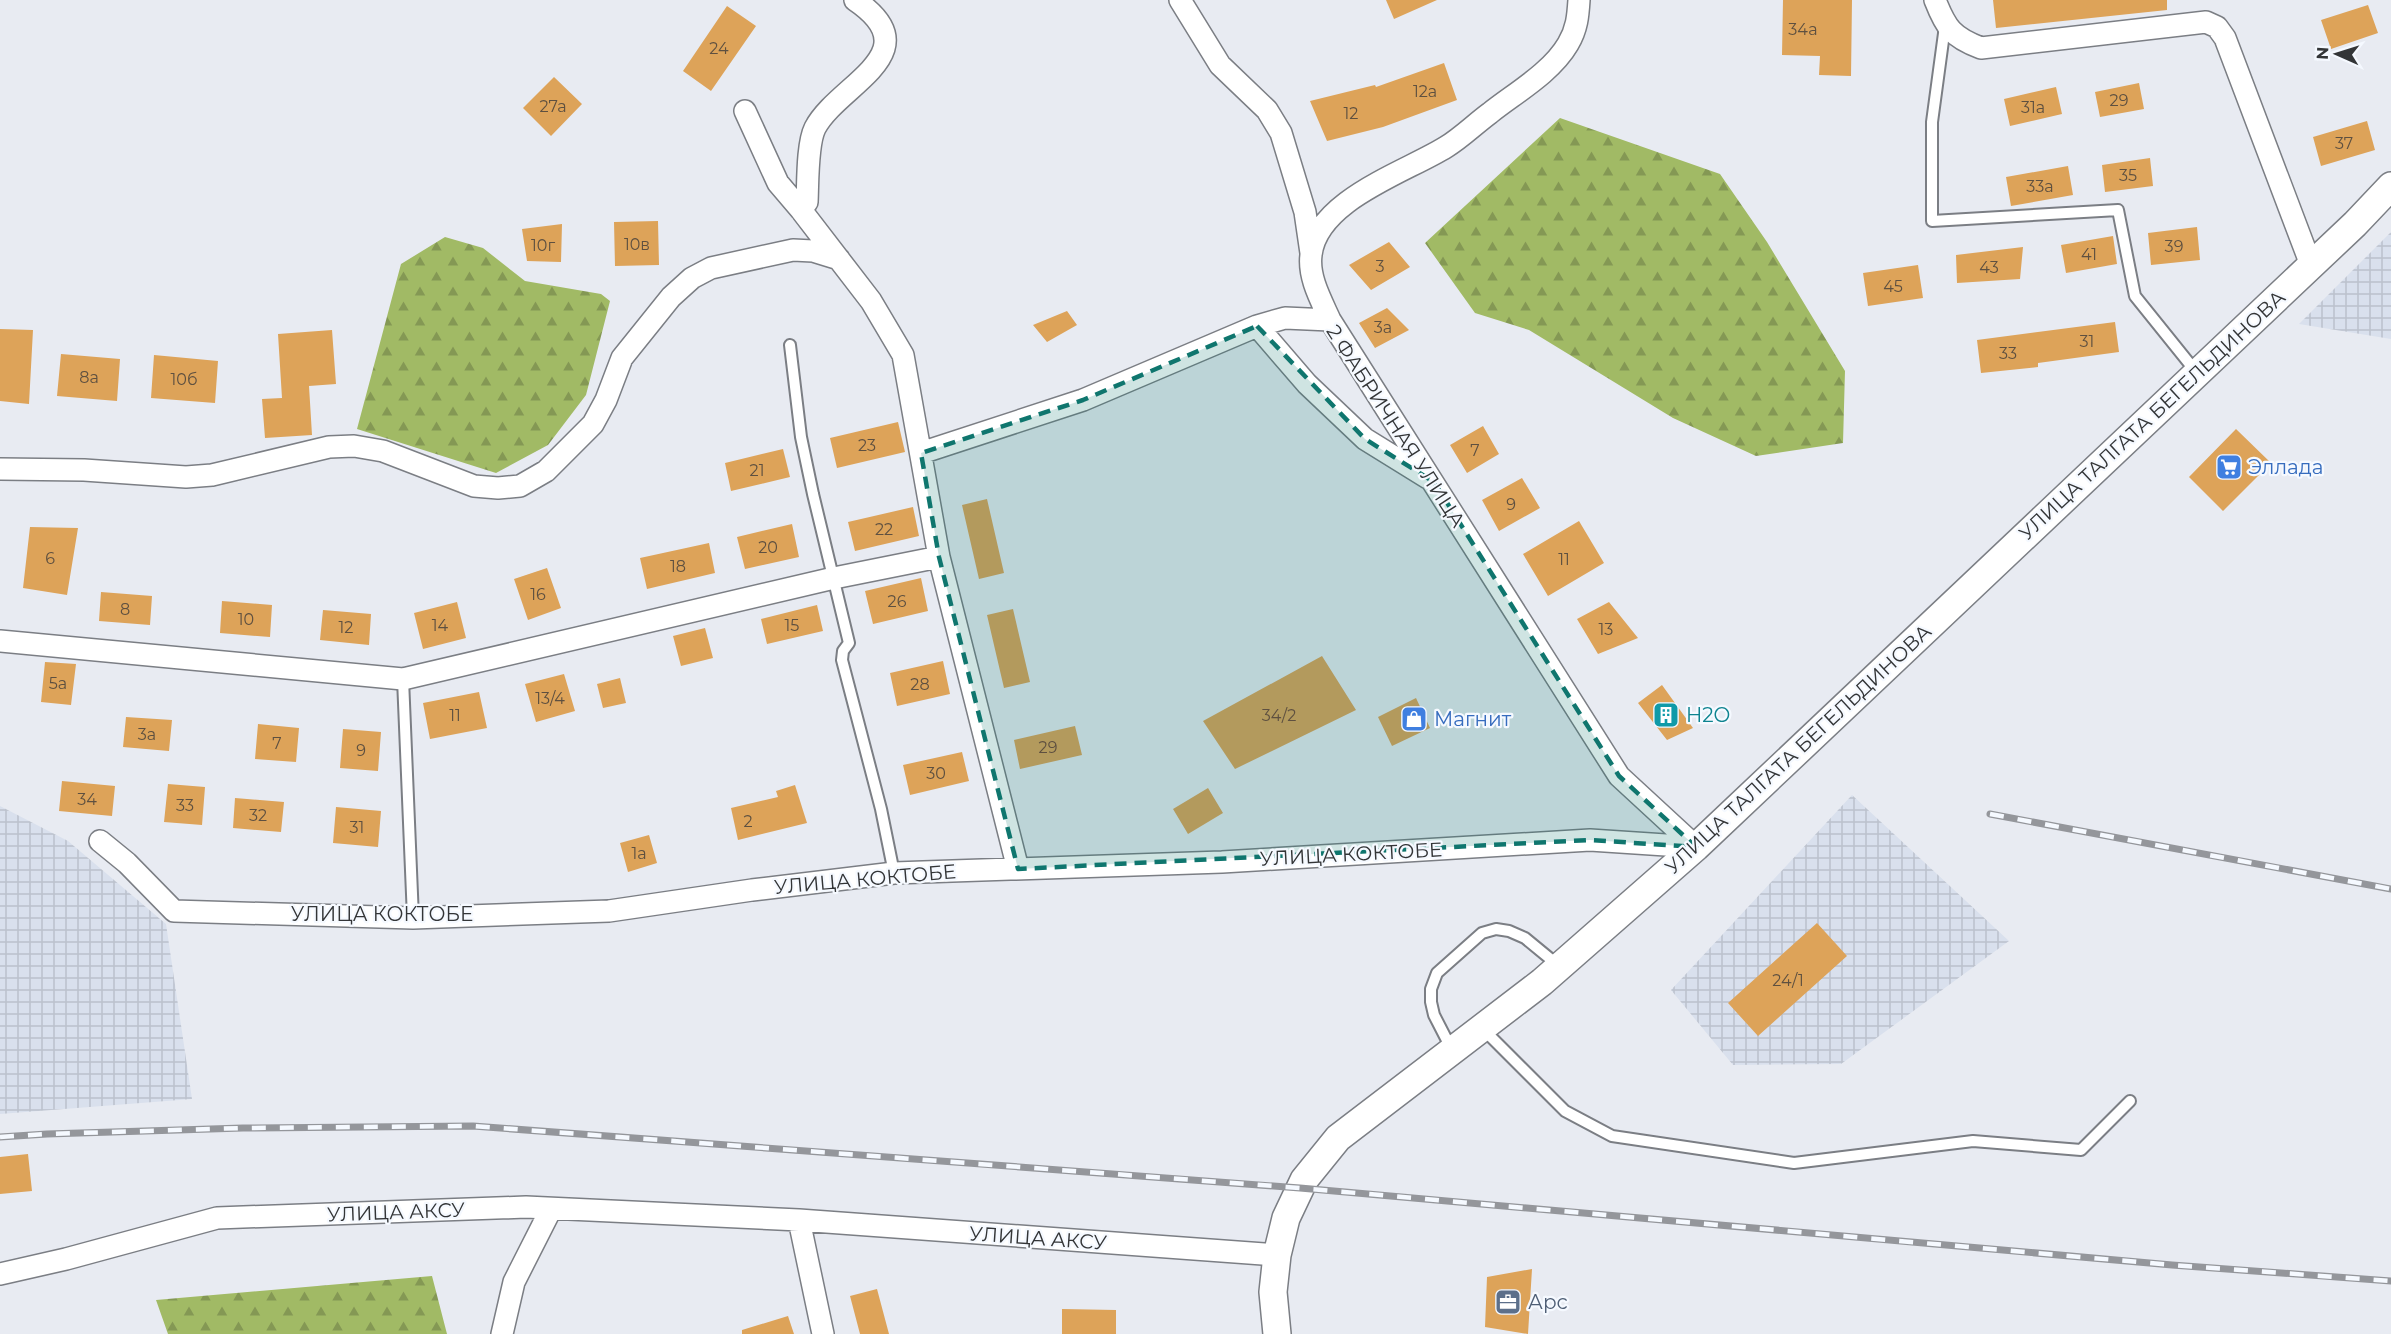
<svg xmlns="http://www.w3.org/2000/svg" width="2391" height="1334" viewBox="0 0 2391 1334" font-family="Montserrat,sans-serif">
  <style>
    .industrial { fill: url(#industrial-grid) }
    .forest { fill: url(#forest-firs) }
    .building { fill: #dda359 }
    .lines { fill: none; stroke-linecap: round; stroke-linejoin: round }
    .service-casing { stroke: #7b7e84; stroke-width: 14 }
    .minor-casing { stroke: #7b7e84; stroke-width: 24 }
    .tertiary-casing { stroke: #7b7e84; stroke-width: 30 }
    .service { stroke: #fff; stroke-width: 10 }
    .minor { stroke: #fff; stroke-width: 21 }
    .tertiary { stroke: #fff; stroke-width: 27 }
    .rail-casing { stroke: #94969b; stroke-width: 7 }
    .rail { stroke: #f5f9ff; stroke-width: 4.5; stroke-dasharray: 14; stroke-linecap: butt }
    .marked { fill: #0f766e; fill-opacity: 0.2; stroke: #0f766e; stroke-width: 4.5; stroke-dasharray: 12 8; stroke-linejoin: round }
    .labels { text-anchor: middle; stroke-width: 4.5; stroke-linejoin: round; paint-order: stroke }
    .number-label { font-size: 16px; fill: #5e5040 }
    .street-label { font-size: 20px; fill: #333537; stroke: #f5f9ff }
    .shop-label { font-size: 20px; fill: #366cbe; stroke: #f5f9ff; text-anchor: start }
    .culture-label { font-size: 20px; fill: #0d838f; stroke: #f5f9ff; text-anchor: start }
    .service-label { font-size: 20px; fill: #4e5e75; stroke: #f5f9ff; text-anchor: start }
  </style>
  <defs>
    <pattern id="industrial-grid" width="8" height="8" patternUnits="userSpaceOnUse" patternTransform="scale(1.5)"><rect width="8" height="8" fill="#d9e0ed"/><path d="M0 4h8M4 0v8" fill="none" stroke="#bbc1cc"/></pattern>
    <pattern id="forest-firs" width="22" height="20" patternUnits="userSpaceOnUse" patternTransform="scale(1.5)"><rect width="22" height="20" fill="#a1ba65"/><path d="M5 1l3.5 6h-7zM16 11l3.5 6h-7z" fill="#849854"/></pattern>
  </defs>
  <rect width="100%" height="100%" fill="#e8ebf2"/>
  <path class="industrial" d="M2391 232V339L2299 324Z
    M1852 795 2009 941 1841 1064 1733 1065 1671 990Z
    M0 806 68 841 166 924 192 1099 0 1114Z"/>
  <path class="forest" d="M1560 118 1720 174 1767 242 1845 371 1843 443 1756 456 1673 418 1529 330 1475 313 1425 243Z
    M445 237 483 248 525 281 601 294 610 301 586 395 548 445 496 473 357 429 401 264Z
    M432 1276 447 1334H168L156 1300Z"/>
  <path class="building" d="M1386 0H1437L1394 19Z
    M1783 0H1852L1851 76 1819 75 1820 56 1782 55Z
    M1993 0H2167V10L1996 28Z
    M2368 5 2378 33 2331 49 2321 20Z
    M727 6 756 26 711 91 683 71Z
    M1444 63 1457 100 1383 127 1327 141 1310 101 1375 85 1376 87Z
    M554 77 582 104 551 136 523 108Z
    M2139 83 2144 109 2100 117 2095 92Z
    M2056 87 2062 114 2010 126 2004 99Z
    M2367 121 2375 150 2321 166 2313 137Z
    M2150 158 2153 186 2105 192 2102 165Z
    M2068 166 2073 195 2011 206 2006 177Z
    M658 221 659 265 615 266 614 222Z
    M562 224 561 262 527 261 522 229Z
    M2197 227 2200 260 2151 265 2148 233Z
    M2113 236 2117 264 2066 273 2061 245Z
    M1389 242 1410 267 1371 290 1349 265Z
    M2023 247 2020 279 1957 283 1956 255Z
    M1918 265 1923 298 1868 306 1863 273Z
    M1387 308 1409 330 1375 348 1359 323Z
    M1067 311 1077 325 1047 342 1033 325Z
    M2115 322 2119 352 2038 363V367L1981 373 1977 340Z
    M0 329 33 330 29 404 0 401Z
    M332 330 336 384 309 386 312 435 265 438 262 399 282 398 278 334Z
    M61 354 120 359 117 401 57 396Z
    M154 355 218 361 215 403 151 398Z
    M898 422 905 452 837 468 830 438Z
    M1483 426 1499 454 1467 473 1450 445Z
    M2236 429 2271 463 2223 511 2189 477Z
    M783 449 790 477 731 491 725 463Z
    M1522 478 1540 508 1499 531 1482 500Z
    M987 499 1004 573 979 579 962 505Z
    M913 507 919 536 855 551 848 522Z
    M1579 521 1604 563 1548 596 1523 554Z
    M792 524 799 557 745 569 737 537Z
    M30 527 78 528 67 595 23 588Z
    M709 543 715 573 647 589 640 558Z
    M547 568 561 608 528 620 514 579Z
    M921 578 928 611 873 624 865 591Z
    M101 592 152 596 150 625 99 621Z
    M222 601 272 605 270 637 220 633Z
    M457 602 466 638 423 649 414 613Z
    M1609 602 1638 638 1598 654 1577 619Z
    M817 605 823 631 767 644 761 619Z
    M1013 609 1030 682 1004 688 987 615Z
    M323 610 371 614 369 645 320 640Z
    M705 628 713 658 681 666 673 636Z
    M1322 656 1356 710 1235 769 1203 721Z
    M943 661 950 694 897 706 890 673Z
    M45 662 76 664 71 705 41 702Z
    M564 674 575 711 536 722 525 684Z
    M620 678 626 703 603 708 597 684Z
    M1662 685 1693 728 1667 740 1638 703Z
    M479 692 487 728 430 739 423 703Z
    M1416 698 1430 728 1392 746 1378 717Z
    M126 717 172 720 169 751 123 747Z
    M258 724 299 728 296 762 255 759Z
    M1075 726 1082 755 1020 769 1014 740Z
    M343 729 381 732 378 771 340 768Z
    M962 752 969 781 910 795 903 765Z
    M62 781 115 786 112 816 59 811Z
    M168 784 205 787 202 825 164 822Z
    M795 785 807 823 738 840 731 808 778 797 776 791Z
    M1208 788 1223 813 1188 834 1173 809Z
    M235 798 284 802 281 832 233 828Z
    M336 807 381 811 378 847 333 843Z
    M649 835 657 863 628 872 620 843Z
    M1817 923 1847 956 1758 1036 1728 1003Z
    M28 1154 32 1191 0 1194V1157Z
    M1532 1269 1528 1334 1485 1327 1487 1277Z
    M877 1289 889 1334H860L850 1296Z
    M1062 1309 1116 1310V1334H1062Z
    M788 1316 794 1334H742V1330Z"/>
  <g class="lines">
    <g class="service-casing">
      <path id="service" d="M1945 26 1932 122V221L2118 210 2135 296 2197 373
        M790 345 801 437 813 494 849 643 843 651 842 660 881 809 894 873
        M403 679 413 918
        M1482 1028 1565 1111 1612 1136 1794 1163 1973 1141 2081 1150 2130 1101
        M1452 1050 1434 1015 1431 1002V989L1437 973 1482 933 1496 929 1509 931 1525 938 1559 966"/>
    </g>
    <g class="minor-casing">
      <path id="minor" d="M1180 0 1220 65 1267 110 1281 133 1305 212 1311 253
        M1935 0C1946 28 1952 37 1981 48L2206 22 2217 27 2225 38 2311 265
        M745 111 778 183 801 210 871 301 903 355 939 557 1018 869
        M801 210 807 202C808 183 807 144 815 128 838 84 933 53 855 0
        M1330 320C1321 300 1308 277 1311 255 1317 200 1406 172 1446 147 1461 138 1475 124 1490 113 1515 93 1551 73 1568 44 1577 29 1578 16 1579 0
        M1257 326 1307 384 1365 439 1428 478
        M921 453 1083 400 1257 326 1285 318 1330 320 1619 776 1696 847
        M0 469 84 470 186 477 212 475 329 447 354 446 383 451 474 486 498 488 520 486 546 471 593 424 606 400 622 358 671 297 692 278 711 268 793 250 813 251 839 259
        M0 641 403 679 834 578 939 557
        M100 841 127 863 174 911 413 918 609 911 752 890 894 873 1222 862 1590 840 1696 847
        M799 1220 823 1334
        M0 1274 66 1259 217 1218 526 1207 799 1220 1277 1255
        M502 1334 514 1282 551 1209"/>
    </g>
    <g class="tertiary-casing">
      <path id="tertiary" d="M1277 1334 1273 1292 1277 1255 1286 1218 1304 1180 1338 1138 1542 982 1696 847 2355 224 2391 186"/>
    </g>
    <use href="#service" class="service"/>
    <use href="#minor" class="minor"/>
    <use href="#tertiary" class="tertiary"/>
    <g class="rail-casing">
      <path id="rail" d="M1990 814 2391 889
        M0 1137 47 1134 243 1128 473 1126 1300 1188 2172 1265 2391 1281"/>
    </g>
    <use href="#rail" class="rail"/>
  </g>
  <path class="marked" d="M1257 326 1365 439 1434 482 1619 776 1696 847 1590 840 1018 869 939 557 921 453 1083 400Z"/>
  <defs>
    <g id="supermarket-square" transform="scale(1.35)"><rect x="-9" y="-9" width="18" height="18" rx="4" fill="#3f7fe0" stroke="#f5f9ff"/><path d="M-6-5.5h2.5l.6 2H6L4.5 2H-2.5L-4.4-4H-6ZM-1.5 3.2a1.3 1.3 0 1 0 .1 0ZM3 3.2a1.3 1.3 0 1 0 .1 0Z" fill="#fff"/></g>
    <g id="building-square" transform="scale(1.35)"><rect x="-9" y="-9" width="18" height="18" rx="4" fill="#0f9aa8" stroke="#f5f9ff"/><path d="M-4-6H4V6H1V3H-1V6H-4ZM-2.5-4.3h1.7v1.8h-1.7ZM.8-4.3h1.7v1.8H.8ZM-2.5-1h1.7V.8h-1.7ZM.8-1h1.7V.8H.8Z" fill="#fff"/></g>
    <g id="shop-square" transform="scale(1.35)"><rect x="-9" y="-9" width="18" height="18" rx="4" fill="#3f7fe0" stroke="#f5f9ff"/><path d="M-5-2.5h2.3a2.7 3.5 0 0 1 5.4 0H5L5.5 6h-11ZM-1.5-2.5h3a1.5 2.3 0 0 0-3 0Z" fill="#fff"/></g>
    <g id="office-square" transform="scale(1.35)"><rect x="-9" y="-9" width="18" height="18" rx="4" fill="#5c6f8a" stroke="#f5f9ff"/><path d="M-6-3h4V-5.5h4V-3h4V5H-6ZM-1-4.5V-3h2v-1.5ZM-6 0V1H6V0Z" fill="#fff"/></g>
  </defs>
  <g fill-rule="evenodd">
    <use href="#supermarket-square" x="2229" y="467"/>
    <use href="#building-square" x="1666" y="715"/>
    <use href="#shop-square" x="1414" y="719"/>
    <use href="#office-square" x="1508" y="1302"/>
  </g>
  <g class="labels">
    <g class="number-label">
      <text x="1803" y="35">34а</text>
      <text x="719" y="54">24</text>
      <text x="1425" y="97">12а</text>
      <text x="2119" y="106">29</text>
      <text x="553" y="112">27а</text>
      <text x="2033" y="113">31а</text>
      <text x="1351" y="119">12</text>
      <text x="2344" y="149">37</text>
      <text x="2128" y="181">35</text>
      <text x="2040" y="192">33а</text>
      <text x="637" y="250">10в</text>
      <text x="543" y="251">10г</text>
      <text x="2174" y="252">39</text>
      <text x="2089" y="260">41</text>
      <text x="1380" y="272">3</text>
      <text x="1989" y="273">43</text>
      <text x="1893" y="292">45</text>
      <text x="1383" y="333">3а</text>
      <text x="2087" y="347">31</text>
      <text x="2008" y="359">33</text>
      <text x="89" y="383">8а</text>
      <text x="184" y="385">10б</text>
      <text x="867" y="451">23</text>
      <text x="1475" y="456">7</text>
      <text x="757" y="476">21</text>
      <text x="1511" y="510">9</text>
      <text x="884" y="535">22</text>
      <text x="768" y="553">20</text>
      <text x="50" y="564">6</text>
      <text x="1564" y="565">11</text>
      <text x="678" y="572">18</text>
      <text x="538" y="600">16</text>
      <text x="897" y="607">26</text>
      <text x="125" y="615">8</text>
      <text x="246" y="625">10</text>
      <text x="440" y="631">14</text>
      <text x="792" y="631">15</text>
      <text x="346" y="633">12</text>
      <text x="1606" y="635">13</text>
      <text x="58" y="689">5а</text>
      <text x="920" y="690">28</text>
      <text x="550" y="704">13/4</text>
      <text x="455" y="721">11</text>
      <text x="1279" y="721">34/2</text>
      <text x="147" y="740">3а</text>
      <text x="277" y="749">7</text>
      <text x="1048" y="753">29</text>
      <text x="361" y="756">9</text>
      <text x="936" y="779">30</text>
      <text x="87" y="805">34</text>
      <text x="185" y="811">33</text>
      <text x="258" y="821">32</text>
      <text x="748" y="827">2</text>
      <text x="357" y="833">31</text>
      <text x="639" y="859">1а</text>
      <text x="1788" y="986">24/1</text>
    </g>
    <g class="street-label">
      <text transform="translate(2152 415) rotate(-43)" y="7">УЛИЦА ТАЛГАТА БЕГЕЛЬДИНОВА</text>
      <text transform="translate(1396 426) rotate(57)" y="7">2 ФАБРИЧНАЯ УЛИЦА</text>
      <text transform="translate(1798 749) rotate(-43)" y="7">УЛИЦА ТАЛГАТА БЕГЕЛЬДИНОВА</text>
      <text transform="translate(1351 854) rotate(-3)" y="7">УЛИЦА КОКТОБЕ</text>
      <text transform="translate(865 879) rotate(-5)" y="7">УЛИЦА КОКТОБЕ</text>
      <text x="382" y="921">УЛИЦА КОКТОБЕ</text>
      <text transform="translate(396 1212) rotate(-2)" y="7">УЛИЦА АКСУ</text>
      <text transform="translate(1038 1238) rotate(4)" y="7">УЛИЦА АКСУ</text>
    </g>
    <g class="shop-label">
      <text x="2248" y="474">Эллада</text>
      <text x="1434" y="726">Магнит</text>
    </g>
    <g class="culture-label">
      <text x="1686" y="722">H2O</text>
    </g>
    <g class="service-label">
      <text x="1528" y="1309">Арс</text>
    </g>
  </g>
  <g transform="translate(2337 54) rotate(273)" stroke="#f5f9ff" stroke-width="4.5" paint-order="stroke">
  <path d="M0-4.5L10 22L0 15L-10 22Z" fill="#333537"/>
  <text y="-9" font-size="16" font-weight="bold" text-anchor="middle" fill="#333537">N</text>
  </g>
</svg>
